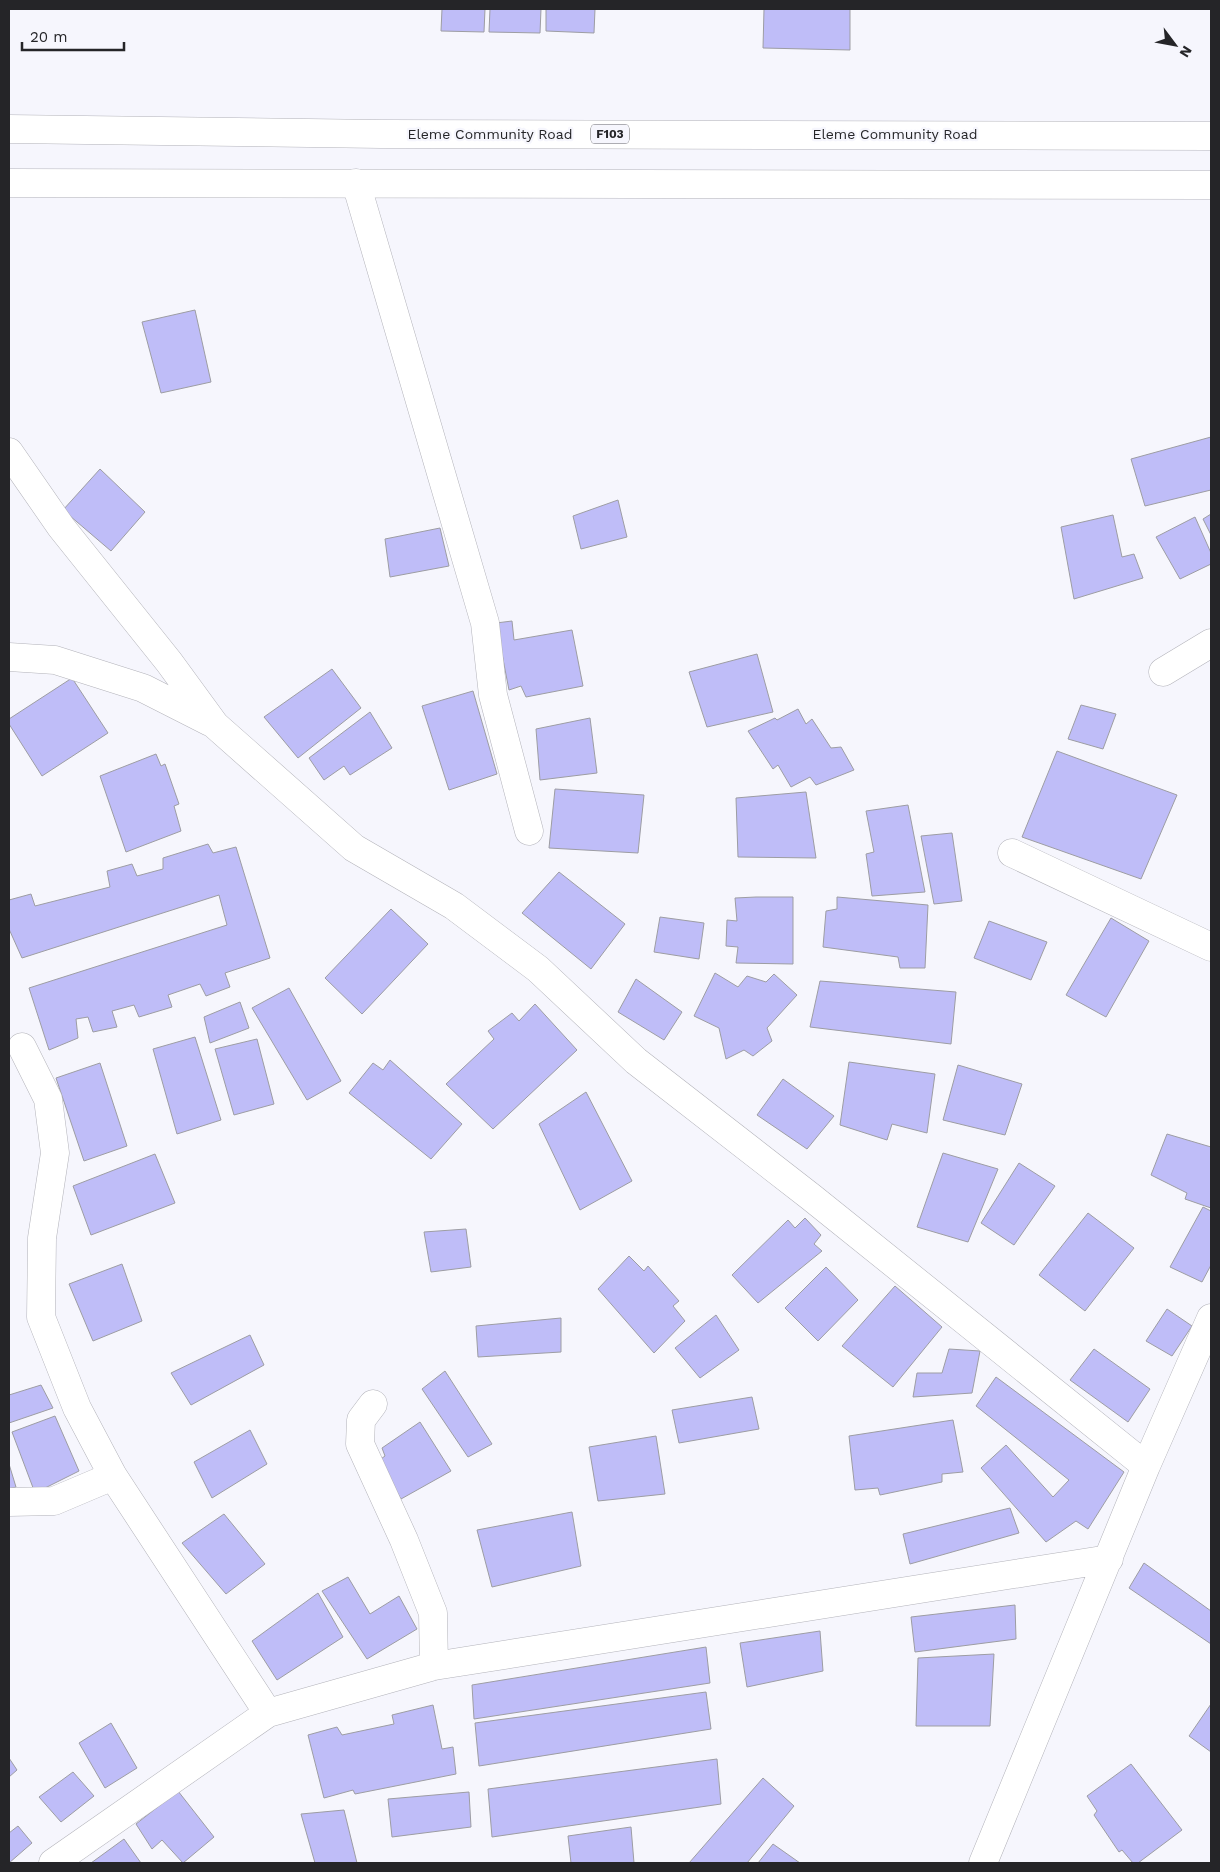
<svg xmlns="http://www.w3.org/2000/svg" width="1220" height="1872" viewBox="0 0 1220 1872" font-family="'Work Sans',sans-serif">
  <style>
    .building { fill: #bfbdf8; stroke: #9d9da3 }
    .lines { fill: none; stroke-linecap: round; stroke-linejoin: round }
    .street-casing { stroke: #b3b3ba; stroke-width: 29 }
    .primary-casing { stroke: #b3b3ba; stroke-width: 29 }
    .street { stroke: #fff; stroke-width: 28 }
    .primary { stroke: #fff; stroke-width: 28 }
    .labels { text-anchor: middle; stroke-width: 4.5; stroke-linejoin: round; paint-order: stroke }
    .shield { fill: #f6f6fd; stroke: #646468; stroke-width: 1 }
    .shield-label { font-size: 12px; font-weight: bold; fill: #252528 }
    .street-label { font-size: 14px; fill: #252528; stroke: #f6f6fd }
  </style>
  <rect width="100%" height="100%" fill="#f6f6fd"/>
  <path class="building" d="M442 9H485L484 32 441 31Z
    M490 9H541L540 33 489 32Z
    M546 9H595L594 33 546 31Z
    M764 9H850V50L763 48Z
    M195 310 211 382 161 393 142 322Z
    M1211 437V490L1145 506 1131 459Z
    M100 469 145 512 111 551 63 510Z
    M618 500 627 537 581 549 573 516Z
    M1211 514V535L1203 519Z
    M1113 515 1122 557 1134 554 1143 578 1074 599 1061 527Z
    M1195 517 1211 553V564L1180 579 1156 537Z
    M440 528 449 566 390 577 385 539Z
    M512 621 514 640 572 630 583 686 526 697 521 686 509 690 496 623Z
    M757 654 773 712 707 727 689 672Z
    M332 669 361 708 298 758 264 717Z
    M72 678 108 733 42 776 9 724V719Z
    M473 691 497 774 449 790 422 706Z
    M1081 705 1116 714 1103 749 1068 739Z
    M798 709 806 724 812 719 831 748 841 747 854 770 816 785 810 777 791 787 778 765 773 769 748 731 775 718 777 720Z
    M370 712 392 748 350 775 344 766 324 780 309 758Z
    M590 718 597 773 540 780 536 729Z
    M1057 751 1177 795 1141 879 1022 837Z
    M156 754 161 766 165 764 179 804 174 806 181 831 126 852 100 776Z
    M555 789 644 795 638 853 549 848Z
    M806 792 816 858 738 857 736 798Z
    M908 805 925 892 872 896 866 854 874 852 866 811Z
    M952 833 962 901 934 904 921 836Z
    M208 844 213 853 236 847 270 958 225 973 230 987 206 996 200 984 168 995 172 1007 139 1017 134 1005 112 1011 117 1027 93 1032 88 1017 76 1019 78 1038 49 1050 29 988 227 925 219 895 22 958 9 929V900L31 894 35 906 110 887 107 871 132 864 137 876 163 869V858Z
    M559 872 625 924 591 969 522 913Z
    M756 897H793V964L736 963 738 947 726 946 727 920 737 921 735 898Z
    M837 897 928 905 925 968H900L898 957 823 947 826 911 837 909Z
    M391 909 428 944 362 1014 325 978Z
    M660 917 704 923 699 959 654 952Z
    M1111 918 1149 941 1106 1017 1066 995Z
    M989 921 1047 942 1031 980 974 958Z
    M715 973 738 987 747 976 766 982 774 974 797 995 767 1028 772 1041 753 1056 744 1050 726 1059 719 1028 694 1016Z
    M636 979 682 1012 664 1040 618 1012Z
    M820 981 956 992 951 1044 810 1027Z
    M289 988 341 1081 307 1100 252 1008Z
    M240 1002 249 1028 210 1043 204 1017Z
    M535 1004 577 1050 493 1129 446 1084 494 1039 488 1031 512 1013 519 1021Z
    M195 1037 221 1120 177 1134 153 1049Z
    M257 1039 274 1104 234 1115 215 1049Z
    M390 1060 462 1124 431 1159 349 1093 373 1063 383 1070Z
    M849 1062 935 1074 927 1133 892 1124 887 1140 840 1125Z
    M100 1063 127 1146 84 1161 56 1078Z
    M958 1065 1022 1084 1005 1135 943 1120Z
    M783 1079 834 1116 807 1149 757 1115Z
    M586 1092 632 1181 580 1210 539 1124Z
    M1167 1134 1211 1147V1208L1185 1199 1187 1193 1151 1175Z
    M943 1153 998 1169 968 1242 917 1227Z
    M155 1154 175 1203 91 1235 73 1186Z
    M1019 1163 1055 1186 1014 1245 981 1223Z
    M1203 1207 1211 1211V1265L1202 1282 1170 1267Z
    M1088 1213 1134 1248 1085 1311 1039 1275Z
    M805 1218 821 1235 814 1244 822 1251 758 1303 732 1275 788 1220 795 1228Z
    M466 1229 471 1267 431 1272 424 1232Z
    M629 1256 644 1271 648 1266 679 1301 673 1306 685 1321 654 1353 598 1289Z
    M122 1264 142 1321 93 1341 69 1284Z
    M826 1267 858 1300 818 1341 785 1308Z
    M895 1286 942 1327 893 1387 842 1346Z
    M1167 1309 1192 1326 1172 1356 1146 1341Z
    M716 1315 739 1350 700 1378 675 1348Z
    M561 1318V1352L478 1357 476 1326Z
    M250 1335 264 1365 191 1405 171 1373Z
    M949 1349 980 1351 972 1393 913 1397 917 1373H942Z
    M1094 1349 1150 1389 1128 1422 1070 1380Z
    M445 1371 492 1444 468 1457 422 1389Z
    M996 1377 1124 1472 1088 1529 1076 1521 1046 1542 981 1468 1006 1445 1053 1497 1069 1480 976 1406Z
    M41 1385 53 1408 9 1423V1395Z
    M752 1397 759 1429 679 1443 672 1410Z
    M55 1416 79 1471 35 1493 12 1432Z
    M953 1420 963 1472 942 1474V1482L880 1495 878 1488 855 1490 849 1436Z
    M420 1422 451 1471 401 1499 378 1461 385 1456 382 1448Z
    M250 1430 267 1464 212 1498 194 1462Z
    M656 1436 665 1494 598 1501 589 1447Z
    M9 1464 16 1487 9 1489Z
    M1010 1508 1019 1533 910 1564 903 1534Z
    M572 1512 581 1566 492 1587 477 1530Z
    M224 1514 265 1564 226 1594 182 1543Z
    M1144 1563 1211 1611V1644L1129 1588Z
    M348 1577 370 1614 399 1596 417 1629 367 1659 322 1591Z
    M318 1593 343 1637 277 1680 252 1641Z
    M1015 1605 1016 1639 915 1652 911 1617Z
    M820 1631 823 1671 747 1687 740 1643Z
    M706 1647 710 1683 474 1719 472 1685Z
    M994 1654 990 1726H916L918 1658Z
    M706 1692 711 1729 479 1766 475 1723Z
    M1211 1704V1752L1189 1736Z
    M433 1705 442 1749 453 1747 456 1774 355 1794 353 1790 324 1798 308 1735 337 1727 342 1735 394 1724 392 1715Z
    M111 1723 137 1768 105 1788 79 1743Z
    M9 1758 17 1770 9 1777Z
    M717 1759 721 1804 492 1837 488 1789Z
    M1131 1764 1182 1830 1138 1863H1133L1122 1850 1119 1852 1094 1815 1097 1811 1087 1796Z
    M73 1772 94 1796 61 1822 39 1797Z
    M763 1778 794 1806 747 1863H689Z
    M178 1791 214 1837 183 1863 162 1840 152 1849 136 1824Z
    M469 1792 471 1827 392 1837 388 1799Z
    M344 1810 357 1863H315L301 1814Z
    M18 1826 32 1843 9 1863V1833Z
    M631 1827 634 1863H571L568 1836Z
    M124 1839 141 1863H91Z
    M773 1844 800 1863H758Z"/>
  <g class="lines">
    <g class="street-casing">
      <path id="street" d="M356 183 485 623 493 695 529 831
        M9 452 61 527 169 662 215 725 354 848 454 906 538 969 636 1061 811 1197 1146 1466
        M9 657 55 660 143 688 210 722
        M1163 672 1211 643
        M1012 853 1211 947
        M22 1047 48 1099 55 1153 42 1238 41 1317 77 1408 113 1476 268 1713
        M373 1404 361 1420 360 1444 404 1540 433 1613 434 1666
        M9 1502 54 1501 113 1476
        M53 1863 268 1713 434 1666 1109 1559
        M983 1863 1146 1466 1211 1318"/>
    </g>
    <g class="primary-casing">
      <path id="primary" d="M9 129 381 134 1211 136
        M9 183 1211 185"/>
    </g>
    <use href="#street" class="street"/>
    <use href="#primary" class="primary"/>
  </g>
  <g class="labels">
    <rect class="shield" x="591" y="124.5" width="38" height="19" rx="4"/>
    <g class="shield-label">
      <text x="610" y="138">F103</text>
    </g>
    <g class="street-label">
      <text x="490" y="139">Eleme Community Road</text>
      <text x="895" y="139">Eleme Community Road</text>
    </g>
  </g>
  <rect width="1220" height="1872" fill="none" stroke="#252528" stroke-width="20"/>
  <g transform="translate(1175 45) rotate(122)" stroke="#f6f6fd" stroke-width="4" paint-order="stroke">
  <path d="M0-4L9 19L0 12L-9 19Z" fill="#252528"/>
  <text y="-8" font-size="14" font-weight="bold" text-anchor="middle" fill="#252528">N</text>
  </g>
  <path d="M22 42v8h102v-8" fill="none" stroke="#252528" stroke-width="2.5"/>
  <text x="30" y="42" font-size="15" fill="#252528" stroke="#f6f6fd" stroke-width="4" paint-order="stroke">20 m</text>
</svg>
